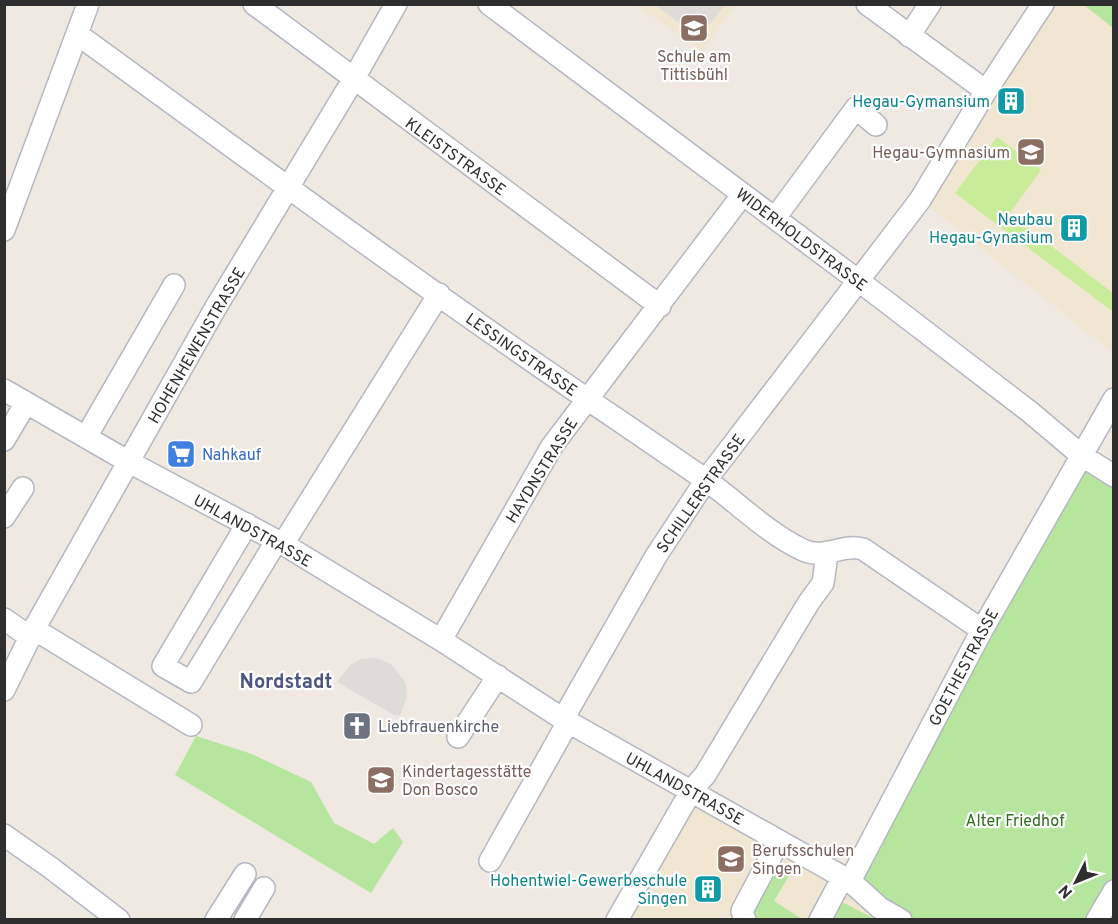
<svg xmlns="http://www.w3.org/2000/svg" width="1118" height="924" viewBox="0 0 1118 924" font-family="Overpass,sans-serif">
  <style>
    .education { fill: #f0e6d1 }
    .green { fill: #b6e59e }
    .pitch { fill: #c9ec9a }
    .plaza { fill: #dfdcd8 }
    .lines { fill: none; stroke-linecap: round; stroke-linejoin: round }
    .minor-casing { stroke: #b4b7c1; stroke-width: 24 }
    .minor { stroke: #fff; stroke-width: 21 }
    .labels { text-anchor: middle; stroke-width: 4.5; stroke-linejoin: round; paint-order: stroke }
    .education-label { font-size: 16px; fill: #785e54; stroke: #fff; text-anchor: start }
    .culture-label { font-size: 16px; fill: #0d838f; stroke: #fff; text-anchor: end }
    .street-label { font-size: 16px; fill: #2e2e2e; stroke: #fff }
    .shop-label { font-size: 16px; fill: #366cbe; stroke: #fff; text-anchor: start }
    .worship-label { font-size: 16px; fill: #5b616d; stroke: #fff; text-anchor: start }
    .park-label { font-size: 16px; fill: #2c6e1b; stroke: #fff }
    .quarter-label { font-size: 20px; font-weight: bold; fill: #4d5680; stroke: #fff }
  </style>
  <rect width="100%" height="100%" fill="#efe9e1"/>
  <path class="education" d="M636 5H735L702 52Z
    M1043 5H1084L1113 28V353L920 200Z
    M691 791 911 920H617Z"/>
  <path class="green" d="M1084 5H1113V28Z
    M1081 455 1113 476V891L1097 919 911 920 850 881Z
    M196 736 252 754 311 782 334 823 374 844 393 828 403 842 371 893 175 775Z
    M771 864 790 874 774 901 802 919H757L750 915Z
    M844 903 875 919 825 920 832 906Z"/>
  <path class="pitch" d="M997 137 1041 170 1009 214 1113 293 1112 311 955 193Z"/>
  <path class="plaza" d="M655 5H725L699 38Z
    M376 658 391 664 406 683 407 697 400 716 394 715 337 682 350 665 361 659Z"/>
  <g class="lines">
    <g class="minor-casing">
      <path id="minor" d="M254 4 660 306
        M489 4 884 300 1030 412 1081 455 1114 476
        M867 4 986 91
        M77 34C259 166 440 300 627 426 653 444 680 462 706 480 738 503 767 533 803 550 825 560 843 543 863 549L982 630
        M909 36 930 4
        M775 218 856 108 876 125
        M4 230 88 4
        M4 390 129 462 283 544 441 640 563 719 850 881 880 908 901 920
        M86 437 174 285
        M4 440 26 403
        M4 517 23 488
        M247 524 163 666 191 682 277 540
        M283 544 439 294
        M4 619 30 637
        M34 629 191 725
        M441 640 552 446 743 194
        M4 690 34 629 216 307 353 80 396 4
        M563 719 656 556 706 480 920 200 986 91 1043 4
        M458 737 498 676
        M4 835 51 868 119 920
        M490 861 568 722
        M850 881 982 630 1114 399
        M216 920 245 874
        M245 920 264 888
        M617 920 691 791 705 775 809 602 823 583 827 554
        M745 920 742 911 779 841
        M820 920 843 877
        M1097 920 1114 891"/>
    </g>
    <use href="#minor" class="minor"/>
  </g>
  <defs>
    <g id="school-square" transform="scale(1.5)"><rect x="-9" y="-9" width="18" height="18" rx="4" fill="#8d6e63" stroke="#fff"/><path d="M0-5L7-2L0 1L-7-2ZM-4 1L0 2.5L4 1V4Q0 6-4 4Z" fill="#fff"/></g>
    <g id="building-square" transform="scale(1.5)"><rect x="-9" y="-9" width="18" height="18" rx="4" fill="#0f9aa8" stroke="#fff"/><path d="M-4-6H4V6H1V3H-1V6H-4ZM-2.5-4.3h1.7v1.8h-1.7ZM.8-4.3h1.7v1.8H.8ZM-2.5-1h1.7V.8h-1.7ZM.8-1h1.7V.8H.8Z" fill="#fff"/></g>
    <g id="supermarket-square" transform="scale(1.5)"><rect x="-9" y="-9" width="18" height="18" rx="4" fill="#3f7fe0" stroke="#fff"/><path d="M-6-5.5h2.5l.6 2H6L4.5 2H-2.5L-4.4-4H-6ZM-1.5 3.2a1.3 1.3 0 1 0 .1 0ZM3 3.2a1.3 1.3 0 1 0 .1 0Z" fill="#fff"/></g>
    <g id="church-square" transform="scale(1.5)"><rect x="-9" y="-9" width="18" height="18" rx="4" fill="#6b7280" stroke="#fff"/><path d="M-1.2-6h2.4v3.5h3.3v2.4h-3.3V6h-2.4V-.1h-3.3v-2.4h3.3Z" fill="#fff"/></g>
  </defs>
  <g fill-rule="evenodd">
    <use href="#school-square" x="694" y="28"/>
    <use href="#building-square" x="1011" y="101"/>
    <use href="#school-square" x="1031" y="152"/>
    <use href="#building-square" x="1074" y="228"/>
    <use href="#supermarket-square" x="181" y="454"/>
    <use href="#church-square" x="357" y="726"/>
    <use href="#school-square" x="381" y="780"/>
    <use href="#school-square" x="731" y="859"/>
    <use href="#building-square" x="708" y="889"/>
  </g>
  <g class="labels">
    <g class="education-label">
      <text x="694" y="62" text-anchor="middle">Schule am<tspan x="694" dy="18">Tittisbühl</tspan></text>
      <text x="1010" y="158" text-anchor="end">Hegau-Gymnasium</text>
      <text x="402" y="777">Kindertagesstätte<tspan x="402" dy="18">Don Bosco</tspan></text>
      <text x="752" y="856">Berufsschulen<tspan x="752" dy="18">Singen</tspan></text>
    </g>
    <g class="culture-label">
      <text x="990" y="107">Hegau-Gymansium</text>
      <text x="1053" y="225">Neubau<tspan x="1053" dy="18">Hegau-Gynasium</tspan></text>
      <text x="687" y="886">Hohentwiel-Gewerbeschule<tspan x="687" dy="18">Singen</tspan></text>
    </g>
    <g class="street-label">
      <text transform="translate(456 156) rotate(36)" y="6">KLEISTSTRASSE</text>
      <text transform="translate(802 239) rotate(37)" y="6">WIDERHOLDSTRASSE</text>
      <text transform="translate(196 345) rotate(-60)" y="6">HOHENHEWENSTRASSE</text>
      <text transform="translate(522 354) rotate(35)" y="6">LESSINGSTRASSE</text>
      <text transform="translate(541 470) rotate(-58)" y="6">HAYDNSTRASSE</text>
      <text transform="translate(700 493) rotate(-55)" y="6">SCHILLERSTRASSE</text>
      <text transform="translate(253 530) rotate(29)" y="6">UHLANDSTRASSE</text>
      <text transform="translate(963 667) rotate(-62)" y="6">GOETHESTRASSE</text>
      <text transform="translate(685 788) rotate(29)" y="6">UHLANDSTRASSE</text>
    </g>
    <g class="shop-label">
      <text x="202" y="460">Nahkauf</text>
    </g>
    <g class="worship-label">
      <text x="378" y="732">Liebfrauenkirche</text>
    </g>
    <g class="park-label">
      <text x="1015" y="826">Alter Friedhof</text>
    </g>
    <g class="quarter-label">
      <text x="286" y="688">Nordstadt</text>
    </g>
  </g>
  <rect width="1118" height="924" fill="none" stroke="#2e2e2e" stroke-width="12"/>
  <g transform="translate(1076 882) rotate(227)" stroke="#ffffff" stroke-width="4.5" paint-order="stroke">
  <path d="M0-4.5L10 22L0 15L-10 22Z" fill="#2e2e2e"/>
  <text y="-9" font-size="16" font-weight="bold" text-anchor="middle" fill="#2e2e2e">N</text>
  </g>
</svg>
